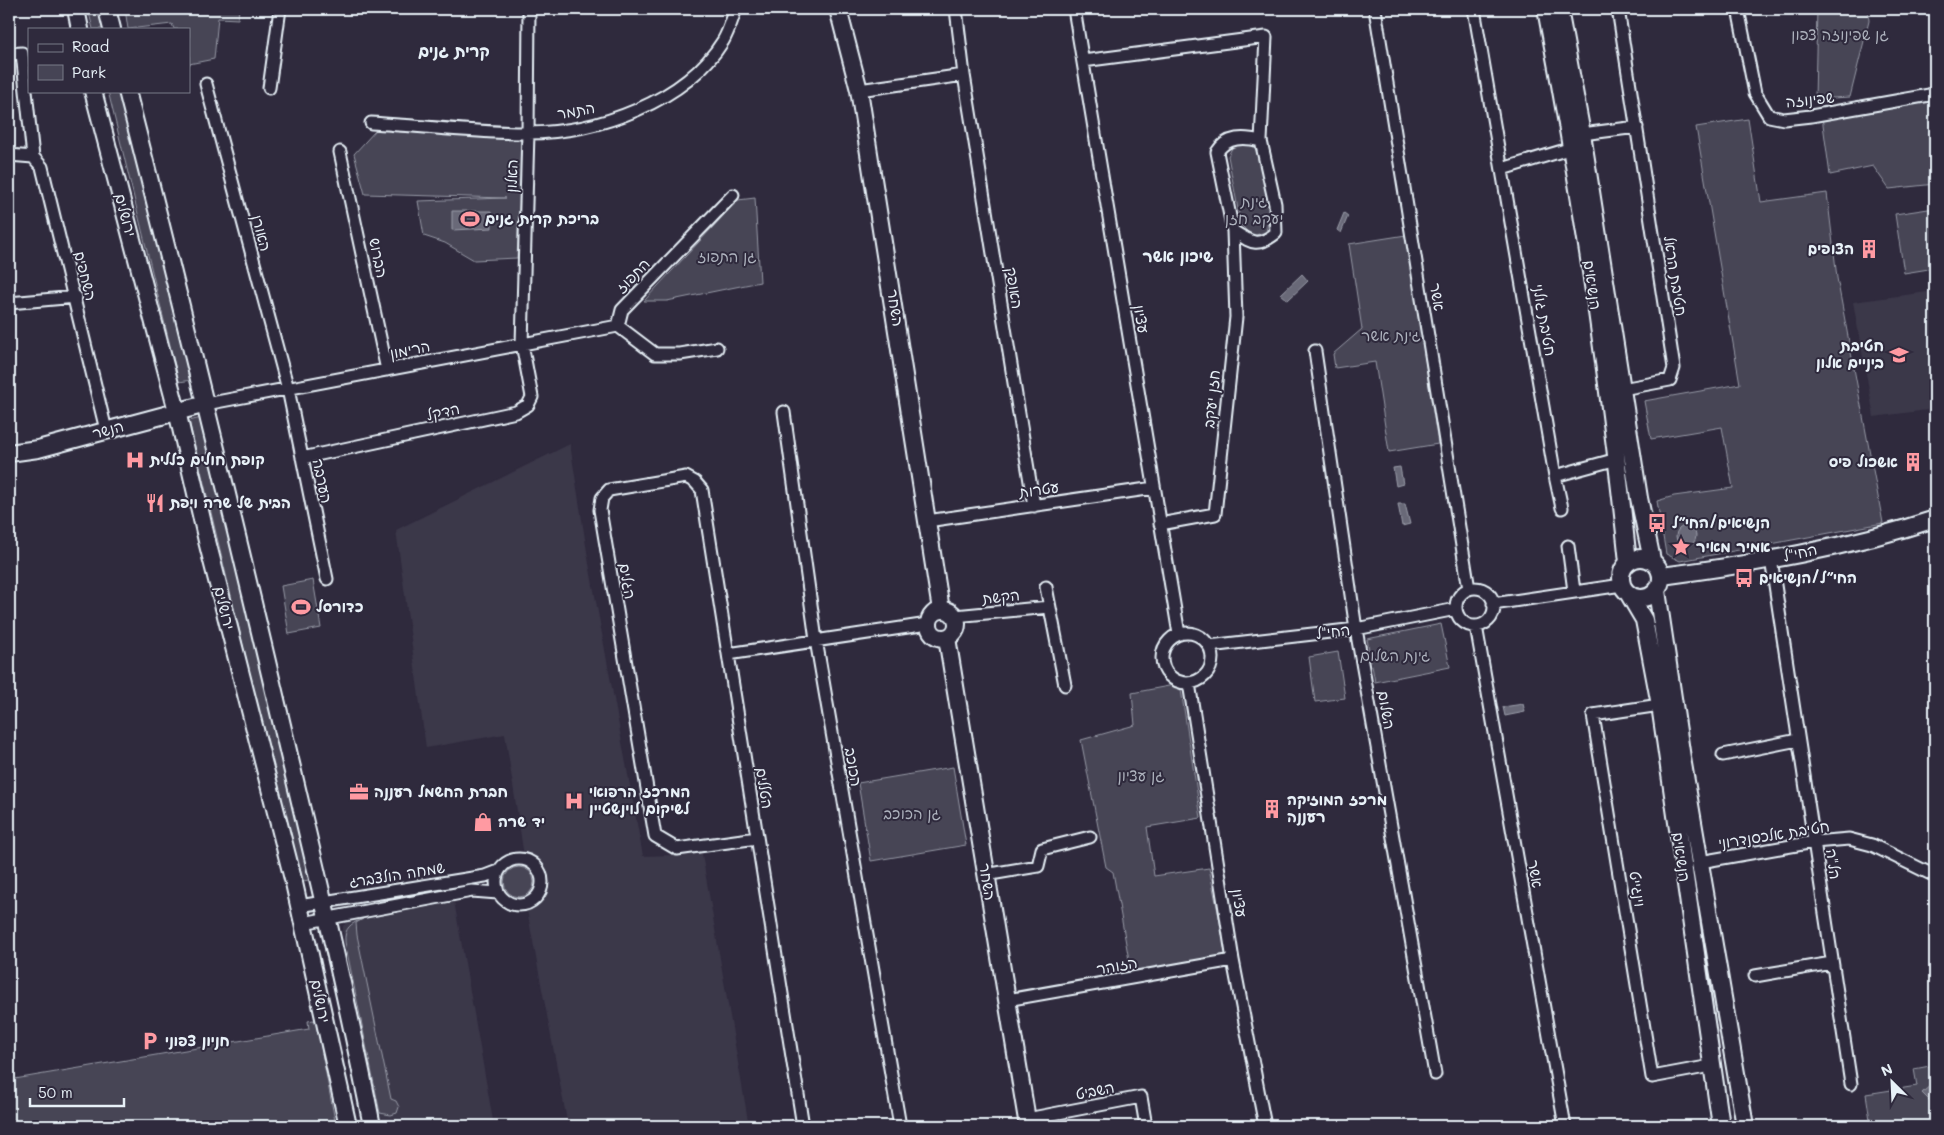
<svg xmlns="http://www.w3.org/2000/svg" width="1944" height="1135" viewBox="0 0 1944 1135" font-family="Mali,'Playpen Sans Hebrew',sans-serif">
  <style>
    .built { fill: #3b3749 }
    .green { fill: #464455; stroke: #979aa6 }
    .water { fill: #696978; stroke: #9c9fab }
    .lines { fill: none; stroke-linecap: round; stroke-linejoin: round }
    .street-casing { stroke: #e8f1f8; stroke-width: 15 }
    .secondary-casing { stroke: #e8f1f8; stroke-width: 20 }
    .street { stroke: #2f2a3d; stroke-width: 11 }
    .secondary { stroke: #2f2a3d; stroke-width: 16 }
    .labels { text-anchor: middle; stroke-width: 4; stroke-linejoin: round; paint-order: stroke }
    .park-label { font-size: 15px; fill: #afb4bf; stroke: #2f2a3d }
    .street-label { font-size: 15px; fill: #e8f1f8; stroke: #2f2a3d }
    .poi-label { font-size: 15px; font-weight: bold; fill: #e8f1f8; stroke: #2f2a3d; text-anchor: start }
    .neighbourhood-label { font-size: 16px; font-weight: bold; fill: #e8f1f8; stroke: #2f2a3d }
  </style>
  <rect width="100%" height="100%" fill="#2f2a3d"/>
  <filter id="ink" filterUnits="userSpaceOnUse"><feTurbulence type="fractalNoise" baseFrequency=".02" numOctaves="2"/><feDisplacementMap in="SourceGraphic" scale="10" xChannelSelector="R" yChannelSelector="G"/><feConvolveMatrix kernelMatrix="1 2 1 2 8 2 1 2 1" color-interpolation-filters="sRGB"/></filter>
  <g filter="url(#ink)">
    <path class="built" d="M1935 291V409L1874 417 1853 302Z
      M570 444 588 558 643 856 702 854 749 1126H568L527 910 544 886V872L532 857 524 856 505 734 426 748 396 530Z
      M454 901 494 1126H383L343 933V926L353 916Z"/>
    <path class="green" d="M88 9H98L103 29H93Z
      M125 9H239L238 19 218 18 214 59 189 64V29H174L172 24 128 29Z
      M1817 9H1868L1869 21 1850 97 1815 99Z
      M108 91H119L192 380 179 382Z
      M1935 99V184L1889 189 1873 166 1830 175 1822 117Z
      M1748 119 1761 202 1827 193 1837 278 1883 523 1680 561 1666 554 1657 501 1674 496 1733 488 1722 427 1651 439 1644 401 1740 384 1696 127Z
      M376 130 522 140 517 258 474 260 445 243 424 236 418 201 506 198 365 194 354 154Z
      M1249 142 1258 152 1270 212 1266 232 1252 236 1241 225 1228 156 1233 146Z
      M755 198 760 282 667 301H644L738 200Z
      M1935 208V268L1904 273 1895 214Z
      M1406 235 1438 444 1389 452 1375 362 1335 368 1333 354 1362 329 1349 244Z
      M201 418 312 879 300 882 189 421Z
      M313 580 321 628 289 634 281 586Z
      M1441 624 1450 667 1375 682 1367 639Z
      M1338 652 1345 698 1315 702 1309 657Z
      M1174 685 1181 690 1201 818 1147 827 1154 876 1209 868 1227 956 1131 971 1113 872 1106 867 1081 740 1135 725 1132 693Z
      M953 767 966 845 871 861 858 783Z
      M504 882a15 15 0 1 1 30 0a15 15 0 1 1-30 0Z
      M363 919 356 923 357 935 391 1099 396 1101 399 1107 397 1113 391 1115 380 1113 345 942C344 928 351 923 363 919Z
      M313 1020 316 1021 336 1126H9V1080L309 1029 308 1021Z
      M1935 1065V1126H1871L1866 1094 1917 1086 1914 1069Z"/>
    <path class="water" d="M452 211H491L492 228 452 230Z
      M1344 213 1348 216 1341 233 1337 230Z
      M1302 274 1308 281 1288 300 1281 294Z
      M1400 467 1403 484 1396 486 1393 468Z
      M1398 504H1405L1410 524 1402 526Z
      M1676 536a10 10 0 1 1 20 0a10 10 0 1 1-20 0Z
      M1523 704 1525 712 1505 716 1503 707Z
      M1933 1083 1935 1102 1933 1104 1922 1093Z"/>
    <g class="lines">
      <g class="street-casing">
        <path id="street" d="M956 9 964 75 1034 506
          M1074 9 1179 634
          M1375 9 1469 589
          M1474 9 1555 476 1617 459
          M1618 9 1674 368 1670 380 1622 389
          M1738 9 1755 93 1769 116 1784 119 1811 116 1935 94
          M9 54 22 53 33 157
          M1083 61 1266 37 1261 141 1275 204 1276 233C1257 248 1252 243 1233 231
          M206 84 288 389 327 579
          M269 88 280 9
          M859 90 964 75
          M371 123C423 126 476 133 527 133 597 133 685 102 723 41 729 31 732 19 736 9
          M1582 134 1637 127
          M340 152 387 370
          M9 155 33 157 42 167 106 430
          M1502 169 1572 148
          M9 303 76 297
          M717 348 680 354H655L618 326 622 310 733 195
          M1315 351 1356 629 1435 1074
          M206 404 618 326
          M784 412 816 640 900 1126
          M302 458 516 412 528 405 532 397 522 344 528 133 529 9
          M1555 476 1562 508
          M927 521 1154 488
          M1160 524 1215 514 1236 317 1233 231 1217 152C1227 136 1244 137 1261 141
          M1568 546 1574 591
          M1771 559 1851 1084
          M1046 587 1065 685
          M1456 607a19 19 0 1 1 38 0a19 19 0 1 1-38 0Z
          M1493 604 1622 585
          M955 616 1049 607
          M1476 626 1565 1126
          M1162 658a25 25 0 1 1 50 0a25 25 0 1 1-50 0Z
          M1209 646 1356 629 1456 609
          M728 654 702 490 695 482 686 477 609 490 602 498 600 510 655 836 677 849 757 838
          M1189 683 1233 960 1265 1126
          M1660 705 1593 715 1652 1077 1711 1066
          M1723 755 1798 740
          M496 882a23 23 0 1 1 46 0a23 23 0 1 1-46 0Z
          M1700 862 1814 842 1849 839 1872 845 1935 876
          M985 875 1038 866 1042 849 1090 837
          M299 906 485 876 498 871
          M303 923 472 891 498 893
          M1755 976 1832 963
          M1007 1000 1233 960
          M1027 1119 1141 1097 1146 1126
          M803 1126 728 654 928 624"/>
      </g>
      <g class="secondary-casing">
        <path id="secondary" d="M76 9 80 29
          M107 9 112 29
          M838 9 859 90 941 610
          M1546 9C1581 192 1609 377 1628 562
          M1559 9 1582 134 1639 498 1652 560
          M93 91 177 411 207 541 294 883 348 1126
          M127 91C181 302 232 513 282 725 313 858 346 992 372 1126
          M9 453 38 449 206 404
          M1621 578a20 20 0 1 1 40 0a20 20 0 1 1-40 0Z
          M1662 576C1754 564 1847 548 1935 519
          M1657 591 1682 758 1745 1126
          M1628 593 1644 620 1660 705 1721 1126
          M929 624a14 14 0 1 1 28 0a14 14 0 1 1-28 0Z
          M947 638 1028 1126"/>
      </g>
      <use href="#street" class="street"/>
      <use href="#secondary" class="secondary"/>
    </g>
  </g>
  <defs>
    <g id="stadium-bare" transform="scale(1.5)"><path d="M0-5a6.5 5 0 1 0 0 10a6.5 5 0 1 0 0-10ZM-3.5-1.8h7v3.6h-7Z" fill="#ff9aa2" stroke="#2f2a3d" stroke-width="2.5" paint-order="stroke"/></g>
    <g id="building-bare" transform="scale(1.5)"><path d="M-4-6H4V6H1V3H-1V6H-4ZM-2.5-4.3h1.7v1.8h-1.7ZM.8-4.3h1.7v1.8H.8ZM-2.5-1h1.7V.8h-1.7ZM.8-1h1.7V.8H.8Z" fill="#ff9aa2" stroke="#2f2a3d" stroke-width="2.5" paint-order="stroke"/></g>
    <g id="school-bare" transform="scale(1.5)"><path d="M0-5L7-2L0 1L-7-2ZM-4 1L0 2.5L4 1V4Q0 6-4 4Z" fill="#ff9aa2" stroke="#2f2a3d" stroke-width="2.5" paint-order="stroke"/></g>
    <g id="hospital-bare" transform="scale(1.5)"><path d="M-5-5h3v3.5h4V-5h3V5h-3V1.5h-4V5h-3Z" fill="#ff9aa2" stroke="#2f2a3d" stroke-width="2.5" paint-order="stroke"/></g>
    <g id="restaurant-bare" transform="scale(1.5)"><path d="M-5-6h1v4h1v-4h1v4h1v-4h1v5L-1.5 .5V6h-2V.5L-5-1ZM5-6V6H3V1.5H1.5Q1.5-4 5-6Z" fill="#ff9aa2" stroke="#2f2a3d" stroke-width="2.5" paint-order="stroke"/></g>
    <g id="bus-bare" transform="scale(1.5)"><path d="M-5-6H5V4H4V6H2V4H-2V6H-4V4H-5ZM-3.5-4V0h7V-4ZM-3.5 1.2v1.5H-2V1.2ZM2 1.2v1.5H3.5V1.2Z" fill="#ff9aa2" stroke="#2f2a3d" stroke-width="2.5" paint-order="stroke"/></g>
    <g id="sight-bare" transform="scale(1.5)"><path d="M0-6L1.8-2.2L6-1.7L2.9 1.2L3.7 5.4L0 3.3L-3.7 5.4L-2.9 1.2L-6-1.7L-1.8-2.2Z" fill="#ff9aa2" stroke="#2f2a3d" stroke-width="2.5" paint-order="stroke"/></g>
    <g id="office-bare" transform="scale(1.5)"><path d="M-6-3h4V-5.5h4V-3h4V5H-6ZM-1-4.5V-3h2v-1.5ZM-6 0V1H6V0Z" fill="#ff9aa2" stroke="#2f2a3d" stroke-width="2.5" paint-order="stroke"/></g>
    <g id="shop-bare" transform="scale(1.5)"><path d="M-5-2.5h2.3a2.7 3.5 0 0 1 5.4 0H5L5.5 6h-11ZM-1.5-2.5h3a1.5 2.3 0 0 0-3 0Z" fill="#ff9aa2" stroke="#2f2a3d" stroke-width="2.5" paint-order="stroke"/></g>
    <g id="parking-bare" transform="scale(1.5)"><path d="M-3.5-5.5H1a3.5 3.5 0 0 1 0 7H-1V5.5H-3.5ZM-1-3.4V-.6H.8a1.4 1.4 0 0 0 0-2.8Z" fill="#ff9aa2" stroke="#2f2a3d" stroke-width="2.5" paint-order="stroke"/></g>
  </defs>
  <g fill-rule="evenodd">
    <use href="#stadium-bare" x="470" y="219"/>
    <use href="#building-bare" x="1869" y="249"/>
    <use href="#school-bare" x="1899" y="355"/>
    <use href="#hospital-bare" x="135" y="460"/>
    <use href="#building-bare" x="1913" y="462"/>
    <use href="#restaurant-bare" x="155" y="503"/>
    <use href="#bus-bare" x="1657" y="523"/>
    <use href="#sight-bare" x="1681" y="547"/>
    <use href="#bus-bare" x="1744" y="578"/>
    <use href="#stadium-bare" x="301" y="607"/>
    <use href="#office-bare" x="359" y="792"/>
    <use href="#hospital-bare" x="574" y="801"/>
    <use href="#building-bare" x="1272" y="809"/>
    <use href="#shop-bare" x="483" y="822"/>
    <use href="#parking-bare" x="150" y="1041"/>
  </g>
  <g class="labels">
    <g class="park-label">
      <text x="1840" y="40">גן שפינוזה צפון</text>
      <text x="1254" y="207">גינת<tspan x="1254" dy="17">יעקב חזן</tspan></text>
      <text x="727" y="262">גן התפוז</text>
      <text x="1391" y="341">גינת אשר</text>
      <text x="1395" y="661">גינת השלום</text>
      <text x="1141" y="781">גן עציון</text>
      <text x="912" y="819">גן הכוכב</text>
    </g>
    <g class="street-label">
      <text transform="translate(1810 100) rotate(-6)" y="5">שפינוזה</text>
      <text transform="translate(576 111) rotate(-10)" y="5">התמר</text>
      <text transform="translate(512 176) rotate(-88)" y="5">האלון</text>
      <text transform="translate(125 215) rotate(75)" y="5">ירושלים</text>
      <text transform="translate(261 233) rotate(75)" y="5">האורן</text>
      <text transform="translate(378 258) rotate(78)" y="5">הברוש</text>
      <text transform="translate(85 276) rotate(76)" y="5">השחפים</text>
      <text transform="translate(633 276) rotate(-46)" y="5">התפוז</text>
      <text transform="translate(1675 276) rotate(81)" y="5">חטיבת הראל</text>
      <text transform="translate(1592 285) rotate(82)" y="5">הנשיאים</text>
      <text transform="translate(1014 288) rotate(81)" y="5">האופק</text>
      <text transform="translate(1437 297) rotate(81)" y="5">אשר</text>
      <text transform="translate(895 308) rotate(81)" y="5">השחר</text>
      <text transform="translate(1141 319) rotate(80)" y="5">עציון</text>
      <text transform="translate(1544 320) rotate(80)" y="5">חטיבת גולני</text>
      <text transform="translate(410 350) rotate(-11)" y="5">הרימון</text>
      <text transform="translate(1212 399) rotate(-84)" y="5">חזן יעקב</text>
      <text transform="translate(443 412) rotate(-12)" y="5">הדקל</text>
      <text transform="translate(108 430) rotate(-15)" y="5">הנשר</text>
      <text transform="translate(322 481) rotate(78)" y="5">הערבה</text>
      <text transform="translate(1039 490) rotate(-8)" y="5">עטרות</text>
      <text transform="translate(1800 553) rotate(-13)" y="5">החי"ל</text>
      <text transform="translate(627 581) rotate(80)" y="5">הגלים</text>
      <text transform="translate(1001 597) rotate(-6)" y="5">הקשת</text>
      <text transform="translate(224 608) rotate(76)" y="5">ירושלים</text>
      <text transform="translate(1333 632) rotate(-7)" y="5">החי"ל</text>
      <text transform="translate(1386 710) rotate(80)" y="5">השלום</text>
      <text transform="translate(853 767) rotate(80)" y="5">הכוכב</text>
      <text transform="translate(764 788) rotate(81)" y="5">הטללים</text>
      <text transform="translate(1774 835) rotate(-9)" y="5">חטיבת אלכסנדרוני</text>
      <text transform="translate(1681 857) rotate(82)" y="5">הנשיאים</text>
      <text transform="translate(1833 864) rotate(82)" y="5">הל"ה</text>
      <text transform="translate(1535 874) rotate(80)" y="5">אשר</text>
      <text transform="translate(397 875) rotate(-9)" y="5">שמחה הולצברג</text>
      <text transform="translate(987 882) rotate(81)" y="5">השחר</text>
      <text transform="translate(1637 889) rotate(81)" y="5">וינגייט</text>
      <text transform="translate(1239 903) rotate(81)" y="5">עציון</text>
      <text transform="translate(1117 966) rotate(-10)" y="5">הזוהר</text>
      <text transform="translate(320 1001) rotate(78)" y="5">ירושלים</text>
      <text transform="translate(1095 1091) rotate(-11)" y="5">השביט</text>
    </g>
    <g class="poi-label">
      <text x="485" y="224">בריכת קרית גנים</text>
      <text x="1854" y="254" text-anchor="end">הצופים</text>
      <text x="1884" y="351" text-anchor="end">חטיבת<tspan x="1884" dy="17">ביניים אלון</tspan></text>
      <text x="150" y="465">קופת חולים כללית</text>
      <text x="1898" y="467" text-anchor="end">אשכול פיס</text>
      <text x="170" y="508">הבית של שרה ויפת</text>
      <text x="1672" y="528">הנשיאים/החי״ל</text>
      <text x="1696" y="552">אמיר מאיר</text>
      <text x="1759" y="583">החי״ל/הנשיאים</text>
      <text x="316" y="612">כדורסל</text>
      <text x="374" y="797">חברת החשמל רעננה</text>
      <text x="589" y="797">המרכז הרפואי<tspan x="589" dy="17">לשיקום לוינשטיין</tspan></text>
      <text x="1287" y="805">מרכז המוזיקה<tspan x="1287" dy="17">רעננה</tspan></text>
      <text x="498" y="827">יד שרה</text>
      <text x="165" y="1046">חניון צפוני</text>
    </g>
    <g class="neighbourhood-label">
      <text x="454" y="57">קרית גנים</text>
      <text x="1178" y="262">שיכון אשר</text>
    </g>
  </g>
  <rect width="1944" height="1135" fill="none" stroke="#2f2a3d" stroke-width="30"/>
  <rect x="15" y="15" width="1914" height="1105" fill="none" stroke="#e8f1f8" stroke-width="2" filter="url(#ink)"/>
  <rect x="28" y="28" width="162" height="65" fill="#2f2a3d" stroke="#797a88"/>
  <rect x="38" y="44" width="25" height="8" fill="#2f2a3d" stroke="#797a88"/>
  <text x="72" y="52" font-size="15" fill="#e8f1f8">Road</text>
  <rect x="38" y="65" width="25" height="15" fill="#464455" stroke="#797a88"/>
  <text x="72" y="78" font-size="15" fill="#e8f1f8">Park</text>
  <g transform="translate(1892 1082) rotate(336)" stroke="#2f2a3d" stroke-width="4" paint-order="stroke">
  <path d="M0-4L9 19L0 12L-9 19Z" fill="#e8f1f8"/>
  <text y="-8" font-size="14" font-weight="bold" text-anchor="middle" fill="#e8f1f8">N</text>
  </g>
  <path d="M30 1098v8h94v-8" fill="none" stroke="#e8f1f8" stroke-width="2.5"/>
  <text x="38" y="1098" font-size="15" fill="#e8f1f8" stroke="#2f2a3d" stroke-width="4" paint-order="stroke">50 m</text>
</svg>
